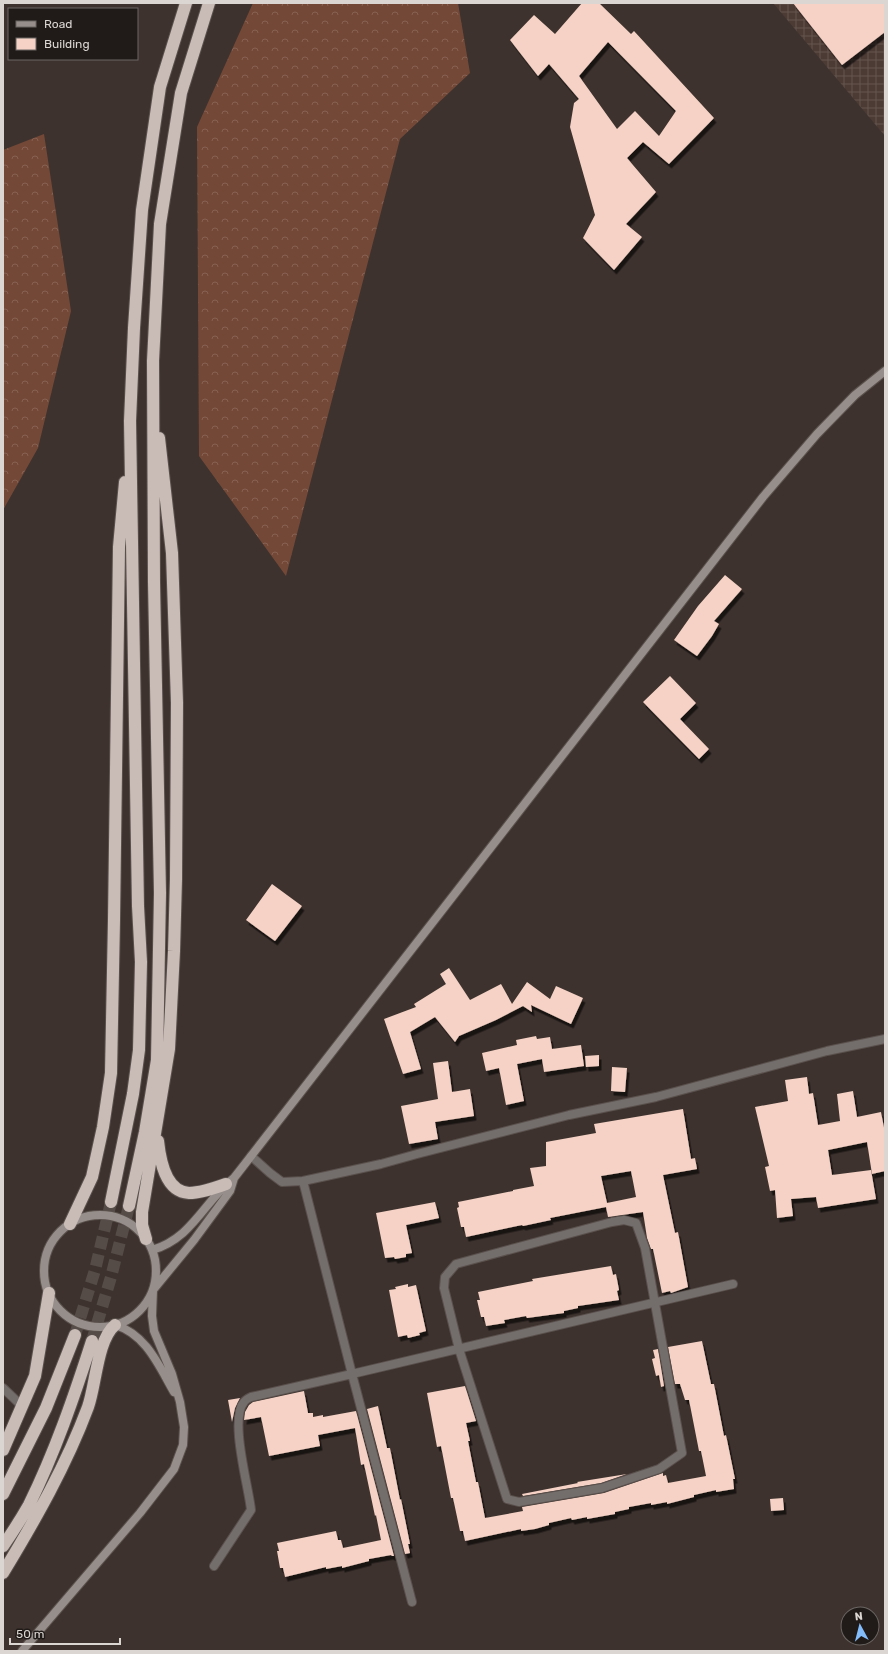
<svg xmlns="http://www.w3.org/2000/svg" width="888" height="1654" viewBox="0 0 888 1654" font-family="Rubik,sans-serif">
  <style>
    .industrial { fill: url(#industrial-grid) }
    .forest { fill: url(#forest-crowns) }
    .building { fill: #f5d2c5; fill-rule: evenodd; filter: url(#shadow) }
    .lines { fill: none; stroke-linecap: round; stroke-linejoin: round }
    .motorway-tunnel { stroke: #554b47; stroke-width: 12; stroke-dasharray: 12 6; stroke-linecap: butt }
    .minor-casing { stroke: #5a504c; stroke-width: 10 }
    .secondary-casing { stroke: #5a504c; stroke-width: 10 }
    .motorway-casing { stroke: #5a504c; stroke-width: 14 }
    .minor { stroke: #736e6c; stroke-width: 8 }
    .secondary { stroke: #968e8a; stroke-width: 8 }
    .motorway { stroke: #c9bcb7; stroke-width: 12 }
  </style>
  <defs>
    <pattern id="industrial-grid" width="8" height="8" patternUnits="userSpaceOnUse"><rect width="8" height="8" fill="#4c3a34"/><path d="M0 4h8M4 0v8" fill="none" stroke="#655650"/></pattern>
    <pattern id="forest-crowns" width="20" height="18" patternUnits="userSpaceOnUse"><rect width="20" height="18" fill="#744837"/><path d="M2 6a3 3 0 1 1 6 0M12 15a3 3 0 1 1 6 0" fill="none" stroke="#876253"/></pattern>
    <filter id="shadow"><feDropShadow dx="2.5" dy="4.5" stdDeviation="0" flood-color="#0009"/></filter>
  </defs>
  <rect width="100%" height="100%" fill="#3d322e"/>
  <path class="industrial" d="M773 3H885V136Z"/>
  <path class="forest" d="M253 3H458L470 73 400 139 286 576 199 456 197 127Z
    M44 134 71 311 38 448 3 510V150Z"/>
  <path class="building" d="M582 3H599L631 34 634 31 714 118 669 164 643 142 627 158 656 192 626 224 642 237 614 270 583 238 595 215 570 127 574 103 579 99 549 64 538 76 510 40 534 15 555 34ZM608 42 676 111 659 136 635 111 617 129 579 76Z
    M793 3H885V32L842 65Z
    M725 575 742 589 714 621 719 624 712 636 697 656 674 640 698 606Z
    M670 676 696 703 680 719 709 749 699 759 643 702Z
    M272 884 302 906 275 941 246 920Z
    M449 968 470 1000 501 984 512 1004 527 982 550 999 556 986 583 998 571 1024 531 1005 532 1012 523 1006 496 1020 459 1036 455 1042 435 1017 410 1032 421 1069 403 1074 384 1019 416 1007 414 1004 446 984 440 974Z
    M536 1036 537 1039 550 1037 552 1049 581 1045 584 1066 544 1072 542 1059 517 1064 524 1101 506 1105 499 1068 486 1071 482 1053 517 1045 516 1040Z
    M599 1055V1066L586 1067 585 1056Z
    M448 1061 452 1092 470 1089 474 1116 435 1122 438 1139 409 1144 401 1106 438 1099 433 1063Z
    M612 1067 627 1068 625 1092 611 1091Z
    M807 1077 809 1094 813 1093 818 1125 840 1121 837 1094 853 1091 857 1117 881 1112 885 1133V1171L872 1174 867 1142 828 1150 832 1175 871 1170 876 1199 818 1208 816 1197 791 1199 793 1216 777 1218 775 1190 770 1191 765 1167 769 1166 755 1107 788 1101 785 1080Z
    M683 1109 691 1159 695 1158 697 1169 663 1175 675 1233 678 1232 688 1287 671 1293 670 1291 662 1293 653 1249H651L647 1238 643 1212 608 1217 606 1207 550 1218 551 1220 523 1226 522 1225 466 1237 464 1227H461L457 1208 459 1207 458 1202 513 1191V1190L534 1186 530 1168 546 1166V1142L596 1133 594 1124ZM631 1171 636 1197 607 1203 601 1176Z
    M435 1202 439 1218 406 1225 412 1253 406 1254V1257L395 1259 394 1257 385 1258 376 1213Z
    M611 1266 613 1275 616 1274 619 1290 617 1291 619 1300 578 1306V1308L564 1311V1313L527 1318 526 1316 504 1320 505 1323 486 1326 484 1317H481L477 1300H480L478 1292 533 1281 532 1279Z
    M408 1284V1287L416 1285 426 1331 419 1333 420 1335 408 1338 407 1335 398 1337 389 1290 396 1289 395 1287Z
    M702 1341 711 1384H714L724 1436 726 1435 735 1479H733L734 1489 716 1492V1490L694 1495V1497L667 1504V1502L651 1505V1503L629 1507V1509L615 1512V1514L587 1519V1517L572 1520 571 1518 549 1523V1525L535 1529 521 1531V1529L465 1541 463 1531H460L453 1498H451L441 1446 437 1447 427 1393 465 1386 476 1421 466 1423 470 1441H468L476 1482H478L485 1518 523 1511 522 1507 604 1493 663 1473V1476L666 1475 668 1483 706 1476 701 1451H699L689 1400H685L680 1384H675L668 1347Z
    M658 1349 664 1386 661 1387 659 1375 656 1376 652 1359 655 1358 653 1350Z
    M304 1391 308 1413H313V1417L323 1415V1417L356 1411 394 1556H392L391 1555 369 1559V1561L342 1568V1566L326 1569V1567L285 1577 283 1568H280L277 1551H279L277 1543 336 1531 338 1540H341L343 1548 381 1540 376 1515 375 1516 364 1464 361 1465 355 1428 318 1435 320 1446 269 1456 261 1417 244 1420 245 1412 249 1405 253 1402Z
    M240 1398 235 1408 232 1422 228 1400Z
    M378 1406 387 1448H390L400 1500 401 1499 410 1544H408L410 1553 405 1554 367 1409Z
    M627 1474 601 1483 523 1496 522 1494 578 1483 577 1482Z
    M783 1498 784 1510 771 1511 770 1499Z"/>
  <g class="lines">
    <path class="motorway-tunnel" d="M75 1335 95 1270 111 1202
      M92 1341 111 1277 129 1206"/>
    <g class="minor-casing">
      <path id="minor" d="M251 1156 270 1173 282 1182 303 1181 381 1164 417 1154 569 1115 656 1097 827 1051 885 1039
        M303 1181 352 1374 733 1284
        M624 1220 636 1223 645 1248 682 1453 659 1469 602 1488 519 1502 507 1499 459 1349 444 1288 445 1277 456 1264 612 1222Z
        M3 1388 22 1406
        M214 1566 251 1510C249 1488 229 1419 244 1402 245 1400 249 1398 251 1397L352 1374 412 1602"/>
    </g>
    <g class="secondary-casing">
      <path id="secondary" d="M44 1271a56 56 0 1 1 112 0a56 56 0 1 1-112 0Z
        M152 1250C193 1238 204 1201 234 1178L763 497 817 434 855 395 885 371
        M115 1325C146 1334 159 1366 174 1392
        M22 1651 140 1513 174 1469 183 1445 184 1427 180 1402 172 1374 154 1331 152 1316 153 1290 194 1240 230 1191 234 1178"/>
    </g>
    <g class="motorway-casing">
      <path id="motorway" d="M158 1141C160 1160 165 1192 189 1193 201 1193 215 1188 226 1184
        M111 1202 133 1094 139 1050 141 962 138 906 130 421 134 328 142 210 160 87 186 3
        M129 1206 145 1132 157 1060 160 893 154 582 153 361 160 224 181 93 209 3
        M70 1224 92 1177 103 1127 111 1073 114 920 119 547 125 482
        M146 1239 142 1225V1212L169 1049 174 951 176 879 177 703 172 553 159 438
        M3 1450 35 1376 49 1293
        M3 1494 46 1408 75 1335
        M3 1546C12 1533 21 1519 29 1505 55 1452 74 1397 92 1341
        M3 1573C35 1520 66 1466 88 1407 96 1385 97 1340 115 1325"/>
    </g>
    <use href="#minor" class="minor"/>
    <use href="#secondary" class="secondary"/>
    <use href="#motorway" class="motorway"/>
  </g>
  <rect width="888" height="1654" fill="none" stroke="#dcd6d3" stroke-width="8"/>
  <rect x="8" y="8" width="130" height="52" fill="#201b19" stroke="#6b6663"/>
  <rect x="16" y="21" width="20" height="6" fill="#968e8a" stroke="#6b6663"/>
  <text x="44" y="28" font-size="12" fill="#dcd6d3">Road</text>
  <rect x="16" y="38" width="20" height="12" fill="#f5d2c5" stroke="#6b6663"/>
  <text x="44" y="48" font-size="12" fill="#dcd6d3">Building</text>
  <g transform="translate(860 1626) rotate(353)"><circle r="19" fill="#201b19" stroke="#6b6663"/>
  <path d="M0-3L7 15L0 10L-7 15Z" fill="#83bcfb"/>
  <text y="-6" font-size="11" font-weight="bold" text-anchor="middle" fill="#dcd6d3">N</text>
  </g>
  <path d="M10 1638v6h110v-6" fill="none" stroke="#dcd6d3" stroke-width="2"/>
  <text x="16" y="1638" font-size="12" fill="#dcd6d3" stroke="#201b19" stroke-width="3" paint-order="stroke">50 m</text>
</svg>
